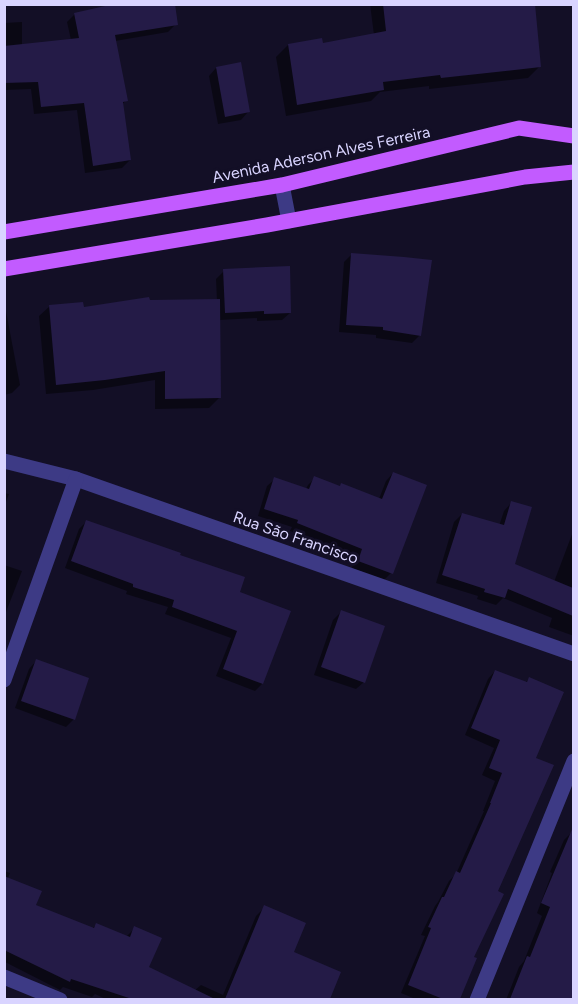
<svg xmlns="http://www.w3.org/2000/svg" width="578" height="1004" viewBox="0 0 578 1004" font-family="Figtree,sans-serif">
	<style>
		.shadow { fill: #0007 }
		.building { fill: #241b47 }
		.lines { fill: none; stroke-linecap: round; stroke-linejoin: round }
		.minor { stroke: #3d3a85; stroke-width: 15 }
		.primary { stroke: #c25bff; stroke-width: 15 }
		.labels { text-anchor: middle; stroke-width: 6; stroke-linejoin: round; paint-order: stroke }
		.street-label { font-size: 16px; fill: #d9d4ff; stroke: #130f26 }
	</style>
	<rect width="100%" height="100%" fill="#130f26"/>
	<!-- shadow -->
	<g class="shadow">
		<path d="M370,4H533L540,66L528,78L429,89V86L380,92L371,101L286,116L276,57L288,45H322L374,35Z"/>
		<path d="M75,14L176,24L168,32L115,41L126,100L122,105L130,160L122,168L85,173L77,110L34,114L31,89L4,90V23L22,22V45L71,40L67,22Z"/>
		<path d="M216,68L248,112L241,120L218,124L209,76Z"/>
		<path d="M352,254L420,335L412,343L376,338V335L339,332L344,262Z"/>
		<path d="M224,271L290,313L282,320L257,321V318L219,320L220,397L209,408L155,409V380L93,390L46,394L39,316L50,306L82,308L148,302L217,301L216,279Z"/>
		<path d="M5,306L20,385L12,393L4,395Z"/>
		<path d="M393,473L391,573L384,580L352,568L356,556L290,531L292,527L258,516L267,486L275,479L306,489L308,485L315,478L379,499L386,481Z"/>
		<path d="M4,493L9,494L4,507Z"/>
		<path d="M511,503L513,565L554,582L574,529V636L549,627L552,618L503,598L496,605L477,599L478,596L436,583L454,522L462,514L499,526L504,511Z"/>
		<path d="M86,522L178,556L238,593L262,684L255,691L216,676L231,638L165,614L168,607L126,594L127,591L65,568L79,529Z"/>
		<path d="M4,565L22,571L4,617Z"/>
		<path d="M341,612L364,682L356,689L314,675L333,620Z"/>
		<path d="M36,661L74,719L66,727L15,708L29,669Z"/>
		<path d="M495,671L525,683L529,679L534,758L496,891L472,958L475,959L458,1000H418L401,993L425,936L421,935L435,906L438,902L449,881L456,874L484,811H483L495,781L482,775L494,748L465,735L488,679Z"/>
		<path d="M573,831L574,1000H506L519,967L524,961L542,916L537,913L552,873L550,872L564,840Z"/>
		<path d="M4,871L10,873L8,878L34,906L92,929L96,925L126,937L135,928L147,968L194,991L201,985L223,995L256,916L265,907L292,953L339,973L328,1000H108L95,994L92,997L63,987L60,990L5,962L4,963Z"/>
	</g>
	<!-- building -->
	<g class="building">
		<path d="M114,4H175L178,25L115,35L128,101L123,102L131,160L93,166L84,103L41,107L38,82L4,83V46L79,38L74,13Z"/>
		<path d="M383,4H535L541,67L441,78L440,75L383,82L384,90L297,105L288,44L322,38L323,43L386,31Z"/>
		<path d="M241,62L250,112L225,117L216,67Z"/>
		<path d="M351,253L404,257L432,260L421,336L383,330V327L346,325Z"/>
		<path d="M290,266L291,313L264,314V311L225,313L223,269Z"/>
		<path d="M149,297L150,300L220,299L221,398L165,399V371L105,380L56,385L49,305L83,302L84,307Z"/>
		<path d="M393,472L427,485L393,574L358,561L362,549L297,523L298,520L264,509L274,477L309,489L314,476L340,486L341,483L382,499Z"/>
		<path d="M511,501L532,507L515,564L573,588V616L508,589L505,598L484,592L485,589L442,575L462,513L504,525Z"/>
		<path d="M86,520L181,553L180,555L245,577L240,592L291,611L263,684L223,669L237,631L172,607L174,600L133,587V584L71,561Z"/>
		<path d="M341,610L385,626L365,683L321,667Z"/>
		<path d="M36,659L89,678L75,720L21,701Z"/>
		<path d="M495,670L527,682L529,677L564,692L536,758L554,765L498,891L504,894L474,957L477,958L460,999H443L408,985L431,928L428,927L442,897H444L456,871L460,873L491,803H490L502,773L489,768L500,740L471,728Z"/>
		<path d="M573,827V999H510L527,956L530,957L550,907L541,903Z"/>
		<path d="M4,876L42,891L36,905L94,928L96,923L130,937L134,926L162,938L149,967L215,999H132L71,979L70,982L4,950Z"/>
		<path d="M264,905L306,923L294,952L341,972L330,999H225Z"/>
	</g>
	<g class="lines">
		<!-- minor -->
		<g class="minor">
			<path d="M282,185L289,221"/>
			<path d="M4,461L76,479L574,654"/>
			<path d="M4,680L76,479"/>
			<path d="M4,977L60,1000"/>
			<path d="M477,1000L574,761"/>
		</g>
		<!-- primary -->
		<g class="primary">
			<path d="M4,232L282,185L519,128L574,136"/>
			<path d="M4,269L267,225L525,177L574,172"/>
		</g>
	</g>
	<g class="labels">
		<!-- street labels -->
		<g class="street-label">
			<text transform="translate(321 154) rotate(-12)" y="6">Avenida Aderson Alves Ferreira</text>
			<text transform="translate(296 537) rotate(19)" y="6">Rua São Francisco</text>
		</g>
	</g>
	<!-- border -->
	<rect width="578" height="1004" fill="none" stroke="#d9d4ff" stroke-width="12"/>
</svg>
